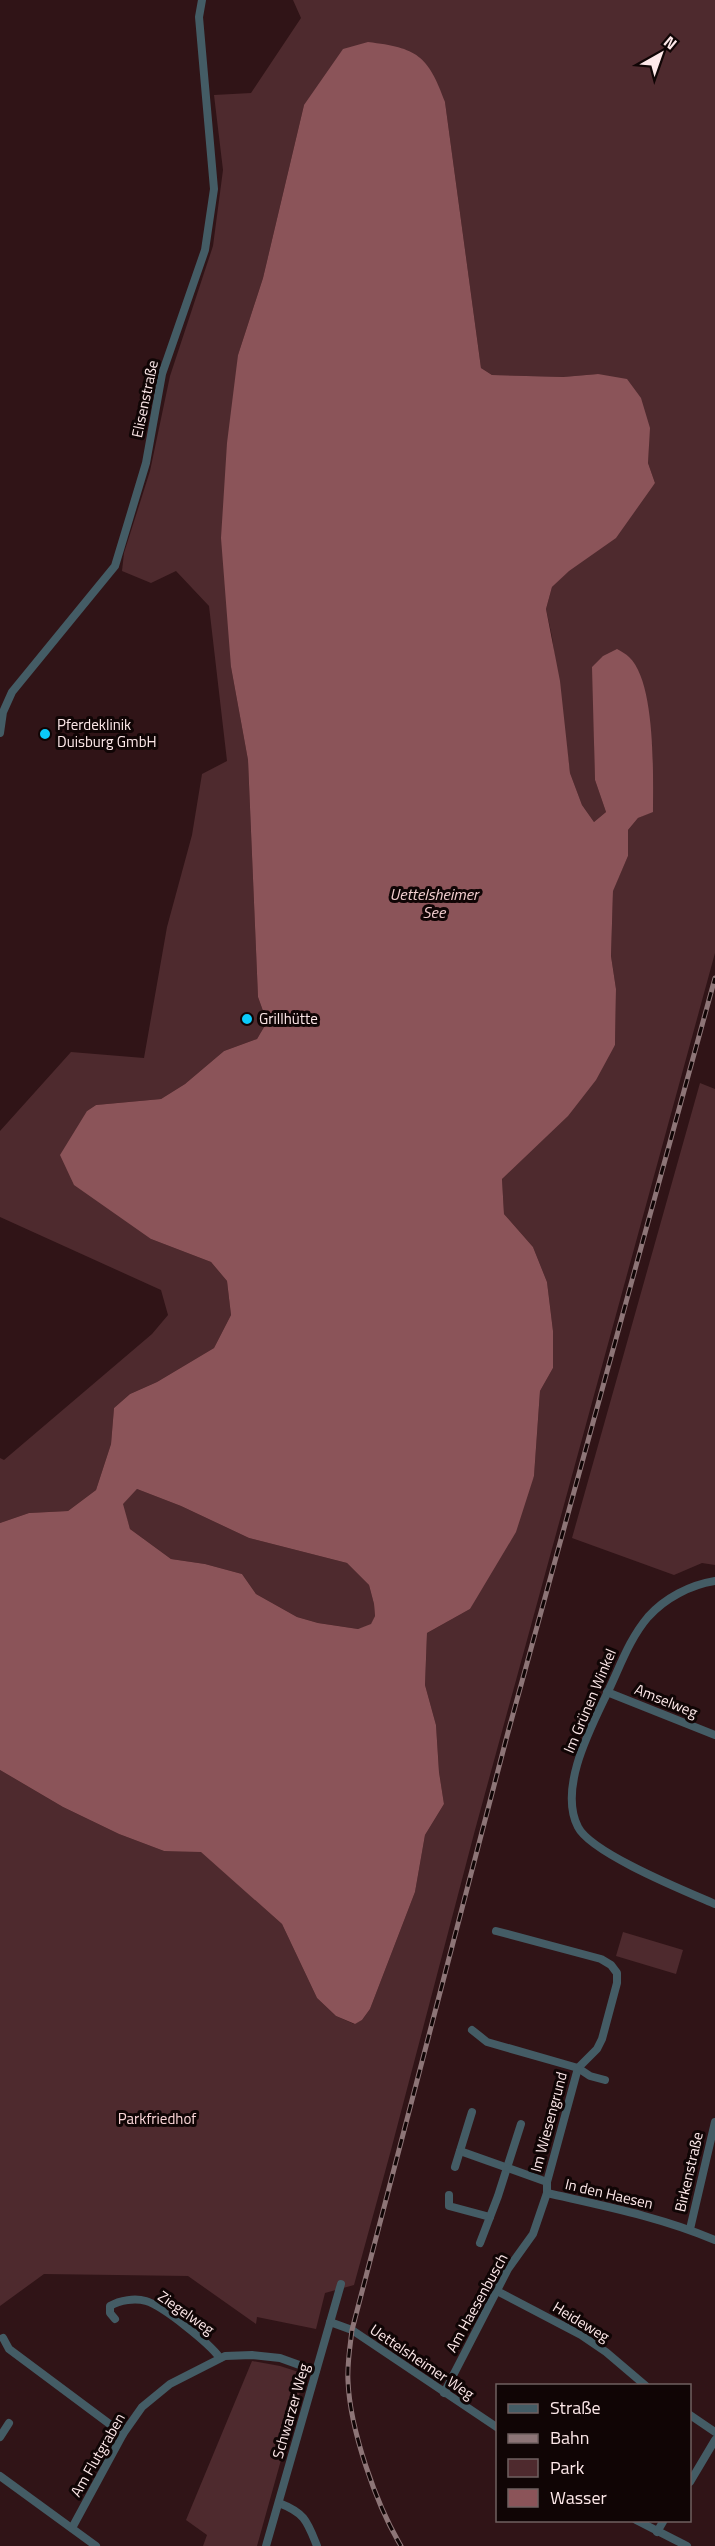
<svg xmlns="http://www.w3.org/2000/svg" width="715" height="2546" viewBox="0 0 715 2546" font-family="'Titillium Web',sans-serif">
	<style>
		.green { fill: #4e2a2e }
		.water { fill: #8b5459; fill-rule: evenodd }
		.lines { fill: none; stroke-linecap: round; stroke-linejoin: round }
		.minor { stroke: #445c65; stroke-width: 8 }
		.rail-casing { stroke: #8d7577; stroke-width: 5 }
		.rail { stroke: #100505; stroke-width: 3; stroke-dasharray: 9; stroke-linecap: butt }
		.poi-dot { fill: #0bcafa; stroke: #100505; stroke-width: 2 }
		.labels { text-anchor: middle; stroke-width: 6; stroke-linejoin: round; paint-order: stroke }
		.street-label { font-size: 15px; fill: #fde8e9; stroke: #100505 }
		.poi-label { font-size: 15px; fill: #fde8e9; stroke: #100505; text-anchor: start }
		.park-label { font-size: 15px; fill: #fbd6d8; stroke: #100505 }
		.water-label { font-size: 16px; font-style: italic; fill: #f4cfd1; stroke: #100505 }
	</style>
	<rect width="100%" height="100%" fill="#301417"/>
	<!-- green -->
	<g class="green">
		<path d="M293,0H715V953L475,1830L391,2150L354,2285L325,2293L316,2329L257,2317L256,2324L188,2276L44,2274L0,2306V1770L63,1807L119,1834L164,1851H201L282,1924L317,1998L336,2016L354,2024L362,2020L370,2009L415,1892L425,1835L444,1804L439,1772L436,1725L425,1685L427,1633L470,1609L534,1476L540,1391L553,1368V1331L547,1282L533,1247L504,1214L502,1179L615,1045L616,989L611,956L613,890L628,856V830L638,818L653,811L652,743L594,726L595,780L606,812L594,822L582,805L570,773L552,637L546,609L552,587L655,483L648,463L649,428L598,374L563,377L492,375L481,368L445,102L304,105L263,278L238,355L231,667L248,760L258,997L267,1022L257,1039L224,1051L185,1084L161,1099L96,1105L87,1111L151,1239L211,1262L227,1281L231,1315L214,1348L157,1382L130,1394L114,1408L111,1444L96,1490L68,1511L29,1513L0,1523V1458L4,1460L152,1334L168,1315L161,1290L0,1217V1131L71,1052L144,1058L167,927L192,835L202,774L227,761L209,606L176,571L151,583L122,571L124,553L150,471L170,376L213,246L223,170L214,95L251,93L301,18Z"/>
		<path d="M700,1083L715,1089V1565L702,1563L674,1575L572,1538Z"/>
		<path d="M137,1489L181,1506L249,1538L347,1563L369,1585L374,1604L375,1616L371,1625L358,1629L318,1623L297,1617L256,1594L242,1574L205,1564L171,1559L130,1529L122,1504Z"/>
		<path d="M623,1932L683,1950L676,1974L616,1956Z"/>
		<path d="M252,2361L280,2366L305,2374L257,2546H203L207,2535L186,2520Z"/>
	</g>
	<!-- water -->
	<path class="water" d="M368,42C417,48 428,55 445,102L481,368L492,375L563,377L598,374L627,379L641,398L650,428L648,463L655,483L616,538L569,571L552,587L546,609L560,681L570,773L582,805L594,822L606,812L595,780L592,667L603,656L617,649C621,651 626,654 629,657C656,682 653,776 653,812L638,818L628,830V856L613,891L611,956L616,989L615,1045L596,1080L568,1116L502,1179L504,1214L533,1247L547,1282L553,1331V1368L540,1391L534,1476L516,1532L470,1609L427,1633L425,1685L436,1725L439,1772L444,1804L425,1835L415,1892L370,2009L362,2020L355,2024L336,2016L317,1998L282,1924L201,1852L164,1851L119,1834L63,1807L0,1770V1523L29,1513L68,1511L96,1490L111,1444L114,1408L130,1394L157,1382L214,1348L231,1315L227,1281L211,1262L151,1239L74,1185L60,1155L87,1111L96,1105L161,1099L185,1084L224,1051L257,1039L267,1022L258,997L248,760L231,667L221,538L227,443L238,355L263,278L304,105L343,49ZM137,1489L181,1506L249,1538L347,1563L369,1585L374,1604L375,1616L371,1624L358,1629L318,1623L297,1617L256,1594L242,1574L205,1564L171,1559L130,1529L123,1504Z"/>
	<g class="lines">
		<!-- minor -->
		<g class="minor">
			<path d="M0,733L3,712L12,692L115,566L146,463L162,374L205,250L214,189L199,17L202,0"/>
			<path d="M715,1581C690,1585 665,1598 648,1617C631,1637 622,1661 611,1685C594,1722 557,1786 578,1827C591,1853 685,1891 715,1904"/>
			<path d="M607,1692L715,1735"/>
			<path d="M496,1931L601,1959L611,1965L617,1973V1983L602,2039L597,2049L578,2068L547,2182"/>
			<path d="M472,2030L487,2042L578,2068L590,2076L605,2080"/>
			<path d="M455,2167L472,2112"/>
			<path d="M547,2193C604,2206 661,2217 715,2240"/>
			<path d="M449,2195V2206L490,2217"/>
			<path d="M690,2229L715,2122"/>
			<path d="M480,2243L498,2196L521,2124"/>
			<path d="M497,2291L581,2335L606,2352L646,2386"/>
			<path d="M115,2319L110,2313V2306C120,2300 135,2298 146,2301C163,2306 209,2343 220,2358"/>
			<path d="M330,2322L352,2330L498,2428"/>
			<path d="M3,2338L9,2349L123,2434"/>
			<path d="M444,2393L508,2269L533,2234L547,2193V2182L460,2151"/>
			<path d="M690,2415L715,2432"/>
			<path d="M0,2437L9,2423"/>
			<path d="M0,2476L96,2546"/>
			<path d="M690,2482L715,2440"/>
			<path d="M279,2503C305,2513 307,2521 317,2546"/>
			<path d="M636,2520L687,2546"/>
			<path d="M72,2528L123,2434L142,2407L170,2384L225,2356L252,2355L280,2358L316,2371"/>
			<path d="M657,2532L664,2520"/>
			<path d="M266,2546L341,2284"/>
		</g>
		<!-- rail casing -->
		<g class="rail-casing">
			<path id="rail" d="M401,2546C376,2504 350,2430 348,2381C347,2364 350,2347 352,2330L507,1736L715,978"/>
		</g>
		<!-- rail -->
		<use href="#rail" class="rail"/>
	</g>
	<!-- markers -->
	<g class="poi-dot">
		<circle cx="45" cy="734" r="6"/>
		<circle cx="247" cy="1019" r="6"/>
	</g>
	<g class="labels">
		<!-- street labels -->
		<g class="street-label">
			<text transform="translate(145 399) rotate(-78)" y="5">Elisenstraße</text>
			<text transform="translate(590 1701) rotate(-67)" y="5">Im Grünen Winkel</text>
			<text transform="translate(666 1701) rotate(22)" y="5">Amselweg</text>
			<text transform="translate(549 2122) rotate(-75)" y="5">Im Wiesengrund</text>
			<text transform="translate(689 2172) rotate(-77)" y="5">Birkenstraße</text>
			<text transform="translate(609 2194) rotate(13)" y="5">In den Haesen</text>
			<text transform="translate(477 2303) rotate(-61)" y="5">Am Haesenbusch</text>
			<text transform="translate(186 2313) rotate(35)" y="5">Ziegelweg</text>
			<text transform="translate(581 2322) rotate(31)" y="5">Heideweg</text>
			<text transform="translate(422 2362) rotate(34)" y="5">Uettelsheimer Weg</text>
			<text transform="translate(291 2411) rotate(-74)" y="5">Schwarzer Weg</text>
			<text transform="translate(98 2455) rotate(-60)" y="5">Am Flutgraben</text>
		</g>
		<!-- poi labels -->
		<g class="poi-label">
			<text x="57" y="730">Pferdeklinik<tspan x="57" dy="17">Duisburg GmbH</tspan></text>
			<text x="259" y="1024">Grillhütte</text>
		</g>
		<!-- park labels -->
		<g class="park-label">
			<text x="157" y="2124">Parkfriedhof</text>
		</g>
		<!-- water labels -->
		<g class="water-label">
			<text x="434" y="900">Uettelsheimer<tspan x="434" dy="18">See</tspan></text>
		</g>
	</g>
	<!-- legend -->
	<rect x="496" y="2384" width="195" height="138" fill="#100505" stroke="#6f6060" stroke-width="1.5"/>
	<rect x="508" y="2404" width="30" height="9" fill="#445c65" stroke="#6f6060" stroke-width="1.5"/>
	<text x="550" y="2414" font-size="18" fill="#fde8e9">Straße</text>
	<rect x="508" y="2434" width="30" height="9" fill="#8d7577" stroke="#6f6060" stroke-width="1.5"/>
	<text x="550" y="2444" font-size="18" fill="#fde8e9">Bahn</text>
	<rect x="508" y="2459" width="30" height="18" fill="#4e2a2e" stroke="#6f6060" stroke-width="1.5"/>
	<text x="550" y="2474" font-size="18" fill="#fde8e9">Park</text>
	<rect x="508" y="2489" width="30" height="18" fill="#8b5459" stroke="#6f6060" stroke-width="1.5"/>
	<text x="550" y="2504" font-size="18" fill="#fde8e9">Wasser</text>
	<!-- north arrow -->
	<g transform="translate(661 54) rotate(40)" stroke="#100505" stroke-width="4.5" paint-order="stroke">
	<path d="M0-4.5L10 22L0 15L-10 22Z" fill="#fde8e9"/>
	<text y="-9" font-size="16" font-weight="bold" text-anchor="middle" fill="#fde8e9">N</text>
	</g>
</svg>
